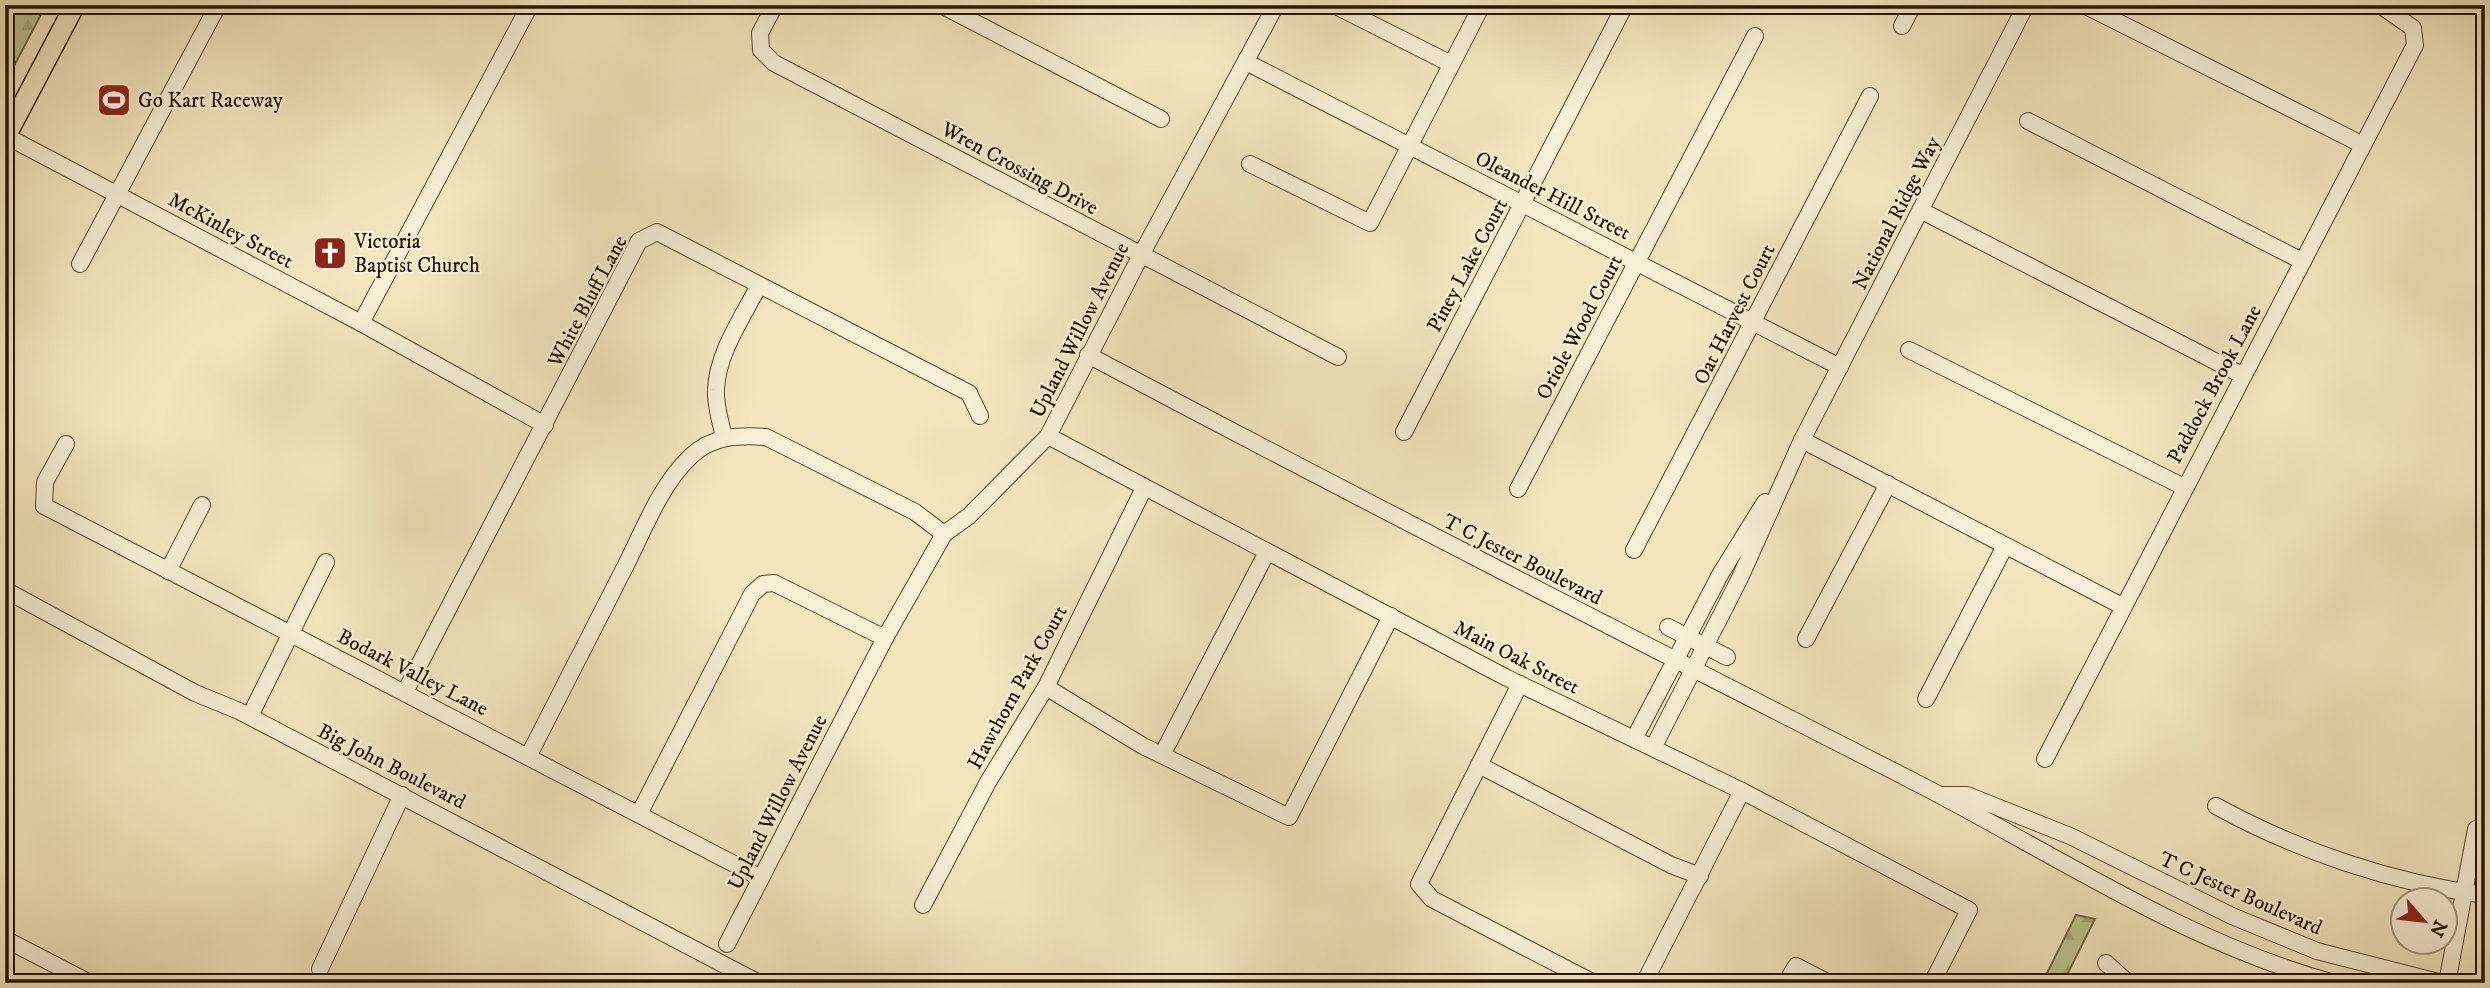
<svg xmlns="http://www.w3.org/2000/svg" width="2490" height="988" viewBox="0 0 2490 988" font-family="'IM FELL DW Pica',serif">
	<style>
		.forest { fill: url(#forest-firs); stroke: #706c48; stroke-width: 2 }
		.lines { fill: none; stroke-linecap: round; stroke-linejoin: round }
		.minor-casing { stroke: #574830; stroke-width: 18 }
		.major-casing { stroke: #231401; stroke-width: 22 }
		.minor { stroke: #f7efd5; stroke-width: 16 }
		.major { stroke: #f3e6bf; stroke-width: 19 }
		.labels { text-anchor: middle; stroke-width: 5; stroke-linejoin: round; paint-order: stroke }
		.poi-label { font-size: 21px; fill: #231401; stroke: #f7efd5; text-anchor: start }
		.street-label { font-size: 21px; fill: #231401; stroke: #f7efd5 }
	</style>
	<defs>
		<pattern id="forest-firs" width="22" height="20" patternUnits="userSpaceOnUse" patternTransform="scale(1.75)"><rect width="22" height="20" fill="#bdc490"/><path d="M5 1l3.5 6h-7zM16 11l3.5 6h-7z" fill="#a2a87a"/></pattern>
	</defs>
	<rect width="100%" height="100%" fill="#f3e6bf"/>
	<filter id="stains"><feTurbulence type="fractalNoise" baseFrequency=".00286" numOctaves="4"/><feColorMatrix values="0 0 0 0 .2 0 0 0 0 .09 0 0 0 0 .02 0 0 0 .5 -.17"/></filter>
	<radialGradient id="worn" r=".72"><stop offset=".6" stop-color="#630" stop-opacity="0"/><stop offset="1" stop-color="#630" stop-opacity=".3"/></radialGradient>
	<!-- forest -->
	<g class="forest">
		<path d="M5,5H46L5,83Z"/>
		<path d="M2076,915L2095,919L2063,983H2042Z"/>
	</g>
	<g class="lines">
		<!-- minor casing -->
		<g class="minor-casing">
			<g id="minor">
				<path d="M775,5L760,33L761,50L774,63L1338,357"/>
				<path d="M941,5L1161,119"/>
				<path d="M1222,5L1224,6"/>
				<path d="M1334,5L1451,64"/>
				<path d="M2086,6L2363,145"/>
				<path d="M1902,26L1913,5"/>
				<path d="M1246,62L1840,367"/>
				<path d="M2028,121L2302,261"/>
				<path d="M6,136L361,323L545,425"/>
				<path d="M1250,164L1370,223L1482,5"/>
				<path d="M1922,211L2242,375"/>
				<path d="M80,264L218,5"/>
				<path d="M361,323L530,5"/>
				<path d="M1909,350L2184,487"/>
				<path d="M1088,355C1361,500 1636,640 1911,780C2050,851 2183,942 2334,983"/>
				<path d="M1404,432L1625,5"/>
				<path d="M1048,436L1507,678L1742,791L1969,910L1932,983"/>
				<path d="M724,438C721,423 715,405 716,390C717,353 743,317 759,285"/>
				<path d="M1802,440L2122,606"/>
				<path d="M66,444L45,482L44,506L761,878"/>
				<path d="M1518,489L1755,36"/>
				<path d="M1634,550L1870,96"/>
				<path d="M168,571L202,505"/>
				<path d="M5,590L195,693L239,711L759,983"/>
				<path d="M1668,627L1727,657"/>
				<path d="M1806,639L1888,484"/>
				<path d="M1520,684L1419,884L1432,899L1594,983"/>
				<path d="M1046,687L1143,746L1289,817L1391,616"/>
				<path d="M405,692L639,241L657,232L969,393L980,416"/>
				<path d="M1926,699L2005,546"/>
				<path d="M250,716L326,562"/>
				<path d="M1634,739L1721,573L1765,502"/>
				<path d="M1653,748L1739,580L1802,440L2026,5"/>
				<path d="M529,755C561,692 594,629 626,565C644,529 661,484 691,456C712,436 738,435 766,437L915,512L944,534"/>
				<path d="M1162,755L1267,552"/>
				<path d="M2045,759L2415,45L2413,28L2380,5"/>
				<path d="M1479,765L1671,865L1700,876"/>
				<path d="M1944,795H1967L2070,836L2232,916L2317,951L2442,983"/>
				<path d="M2216,806C2298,851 2392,883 2485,895"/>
				<path d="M639,814L752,594L763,584L774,583L885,638"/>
				<path d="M923,905L988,782L1046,687L1144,488"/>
				<path d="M5,939L90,983"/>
				<path d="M727,944L885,638L944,534L969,516L1048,436L1141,255L1276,5"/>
				<path d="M2106,963L2128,983"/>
				<path d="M320,969L402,795"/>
				<path d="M1644,983L1742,791"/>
				<path d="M1786,983L1796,966L1829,983"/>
				<path d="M2447,983L2476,829"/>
			</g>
		</g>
		<!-- major casing -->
		<g class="major-casing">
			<path id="major" d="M5,138L75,5"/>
		</g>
		<!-- minor -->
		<use href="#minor" class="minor"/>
		<!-- major -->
		<use href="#major" class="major"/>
	</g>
	<!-- icons -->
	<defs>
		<g id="stadium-square" transform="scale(1.75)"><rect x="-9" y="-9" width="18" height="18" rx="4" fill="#8f2418" stroke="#f7efd5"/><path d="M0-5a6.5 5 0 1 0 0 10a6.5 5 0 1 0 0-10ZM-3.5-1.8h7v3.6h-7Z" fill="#fff"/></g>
		<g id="church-square" transform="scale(1.75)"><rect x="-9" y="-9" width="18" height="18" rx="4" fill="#8f2418" stroke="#f7efd5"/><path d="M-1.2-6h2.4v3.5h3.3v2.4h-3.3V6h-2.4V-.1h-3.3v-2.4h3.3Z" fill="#fff"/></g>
	</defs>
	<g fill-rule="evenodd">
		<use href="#stadium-square" x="114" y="100"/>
		<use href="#church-square" x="330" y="253"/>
	</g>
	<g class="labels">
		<!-- poi labels -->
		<g class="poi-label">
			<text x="138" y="107">Go Kart Raceway</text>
			<text x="354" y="248">Victoria<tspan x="354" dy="24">Baptist Church</tspan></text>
		</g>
		<!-- street labels -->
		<g class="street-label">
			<text transform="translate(1020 168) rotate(28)" y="7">Wren Crossing Drive</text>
			<text transform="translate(1553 195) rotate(27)" y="7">Oleander Hill Street</text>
			<text transform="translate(1896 213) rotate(-63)" y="7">National Ridge Way</text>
			<text transform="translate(231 230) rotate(28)" y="7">McKinley Street</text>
			<text transform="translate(1467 265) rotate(-62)" y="7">Piney Lake Court</text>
			<text transform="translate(587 301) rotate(-62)" y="7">White Bluff Lane</text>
			<text transform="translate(1734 314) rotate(-63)" y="7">Oat Harvest Court</text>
			<text transform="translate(1579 327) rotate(-62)" y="7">Oriole Wood Court</text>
			<text transform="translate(1079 330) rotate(-63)" y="7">Upland Willow Avenue</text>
			<text transform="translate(2214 384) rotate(-62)" y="7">Paddock Brook Lane</text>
			<text transform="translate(1523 559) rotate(27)" y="7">T C Jester Boulevard</text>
			<text transform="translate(1517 657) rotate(27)" y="7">Main Oak Street</text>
			<text transform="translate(413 672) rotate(27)" y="7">Bodark Valley Lane</text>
			<text transform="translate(1017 687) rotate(-61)" y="7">Hawthorn Park Court</text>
			<text transform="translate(392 766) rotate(27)" y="7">Big John Boulevard</text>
			<text transform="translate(777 802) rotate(-63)" y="7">Upland Willow Avenue</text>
			<text transform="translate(2241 893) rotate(24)" y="7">T C Jester Boulevard</text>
		</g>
	</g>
	<!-- margin -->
	<rect width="2490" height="988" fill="none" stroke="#f3e6bf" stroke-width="28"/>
	<rect x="7" y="7" width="2476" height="974" fill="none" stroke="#231401" stroke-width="3.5"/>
	<rect x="14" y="14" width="2462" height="960" fill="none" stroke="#231401" stroke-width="2"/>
	<!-- north arrow -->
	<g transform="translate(2424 921) rotate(118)"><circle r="33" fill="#f7efd5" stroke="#a29780" stroke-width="2"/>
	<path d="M0-5L12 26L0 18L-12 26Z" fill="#8f2418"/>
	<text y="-10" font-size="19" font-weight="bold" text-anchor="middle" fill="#231401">N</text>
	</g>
	<rect width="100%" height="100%" filter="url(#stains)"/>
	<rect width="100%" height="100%" fill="url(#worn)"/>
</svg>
